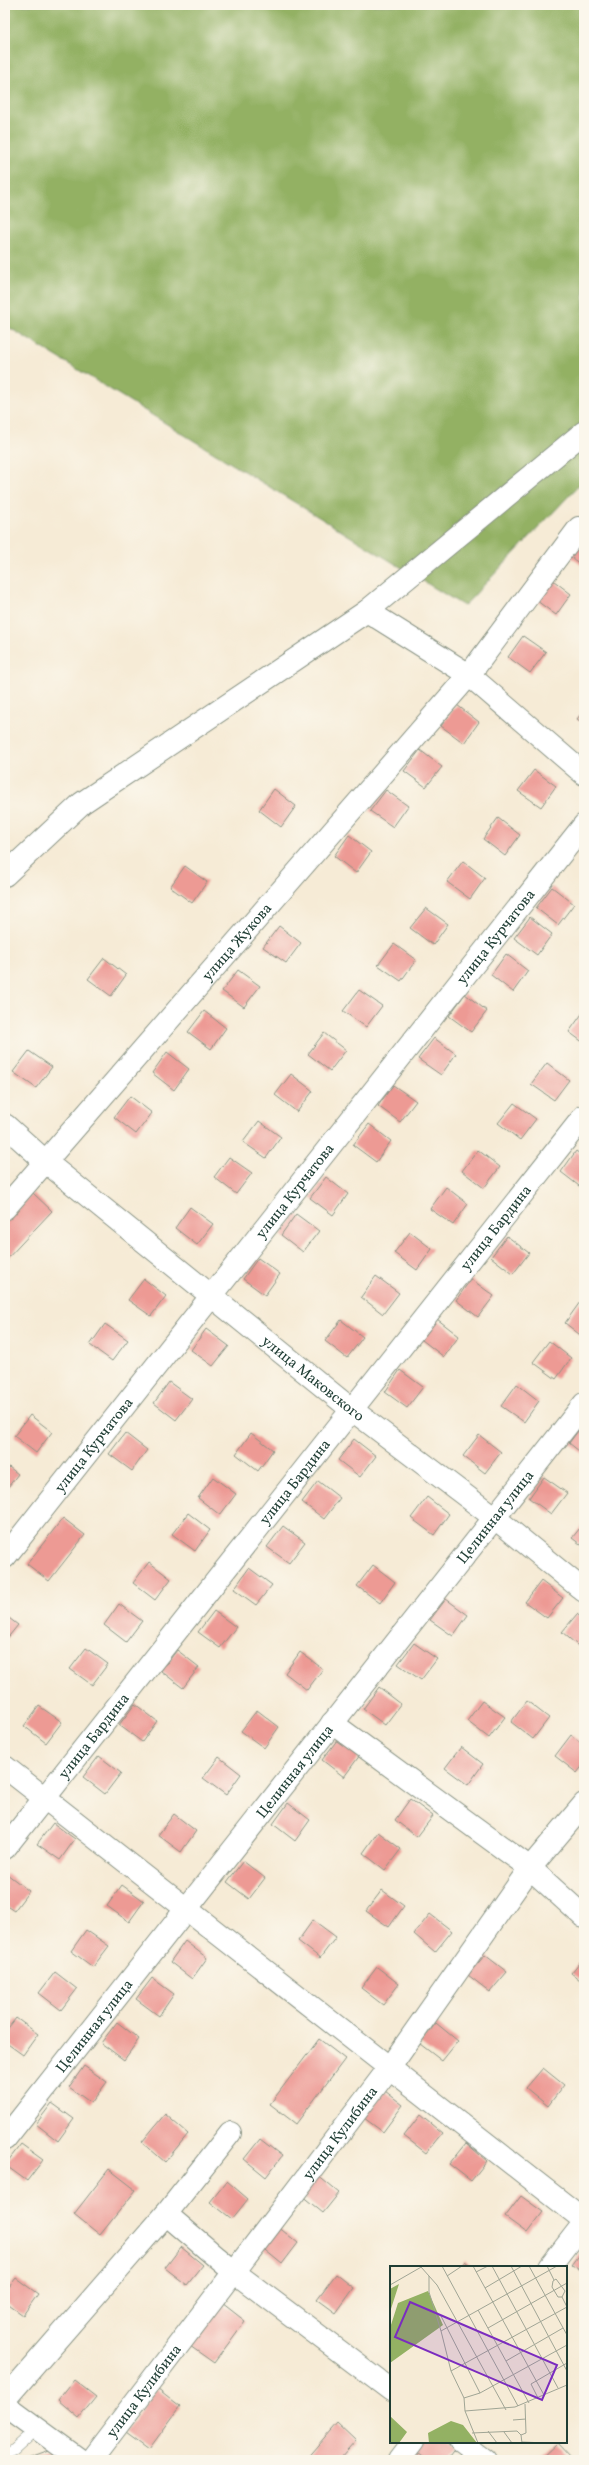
<svg xmlns="http://www.w3.org/2000/svg" width="589" height="2465" viewBox="0 0 589 2465" font-family="Vollkorn,serif">
	<style>
		.forest { fill: #93b163; stroke: #59774c }
		.building { fill: #ed9a94 }
		.lines { fill: none; stroke-linecap: round; stroke-linejoin: round }
		.service-casing { stroke: #8a9485; stroke-width: 12 }
		.minor-casing { stroke: #8a9485; stroke-width: 24 }
		.service { stroke: #fff; stroke-width: 11 }
		.minor { stroke: #fff; stroke-width: 22 }
		.labels { text-anchor: middle; stroke-width: 3; stroke-linejoin: round; paint-order: stroke }
		.street-label { font-size: 15px; fill: #1f3d34; stroke: #fbf7ec }
		.inset-road { fill: none; stroke: #a0a595; stroke-width: 1 }
		.view { fill: #7b2cbf; fill-opacity: 0.15; stroke: #7b2cbf; stroke-width: 2 }
		.inset-edge { fill: none; stroke: #1f3d34; stroke-width: 2 }
	</style>
	<rect width="100%" height="100%" fill="#fbf7ec"/>
	<filter id="ink" filterUnits="userSpaceOnUse"><feTurbulence type="fractalNoise" baseFrequency=".025" numOctaves="2"/><feDisplacementMap in="SourceGraphic" scale="8" xChannelSelector="R" yChannelSelector="G"/><feConvolveMatrix kernelMatrix="1 2 1 2 8 2 1 2 1" color-interpolation-filters="sRGB"/></filter>
	<filter id="wash" filterUnits="userSpaceOnUse"><feTurbulence type="fractalNoise" baseFrequency=".012" numOctaves="4" result="noise"/><feDisplacementMap in="SourceGraphic" scale="16" xChannelSelector="R" yChannelSelector="G"/><feGaussianBlur stdDeviation="0.9" result="paint"/><feColorMatrix in="noise" values="0 0 0 0 0 0 0 0 0 0 0 0 0 0 0 0 0 1.4 0 .05"/><feComposite in="paint" operator="in"/></filter>
	<g filter="url(#wash)">
		<rect width="100%" height="100%" fill="#f6ebd6"/>
		<!-- forest -->
		<path class="forest" d="M5,5H584V480L464,606L5,325Z"/>
		<g id="blocks">
			<!-- building -->
			<g class="building">
				<path d="M584,534V567L568,555Z"/>
				<path d="M549,577L571,594L556,615L533,598Z"/>
				<path d="M523,636L546,652L530,673L508,657Z"/>
				<path d="M457,705L479,722L464,743L441,726Z"/>
				<path d="M584,710V724L577,719Z"/>
				<path d="M420,750L442,767L426,787L404,771Z"/>
				<path d="M534,770L556,786L541,807L518,791Z"/>
				<path d="M274,789L296,806L281,827L259,810Z"/>
				<path d="M386,790L408,806L393,827L370,811Z"/>
				<path d="M498,818L520,835L505,856L483,839Z"/>
				<path d="M349,835L371,852L356,873L334,856Z"/>
				<path d="M463,861L485,878L470,899L447,882Z"/>
				<path d="M185,866L207,882L192,903L170,887Z"/>
				<path d="M552,887L574,904L558,925L536,908Z"/>
				<path d="M426,908L448,924L433,945L410,928Z"/>
				<path d="M530,917L552,934L537,955L514,938Z"/>
				<path d="M279,926L301,943L286,963L263,947Z"/>
				<path d="M394,944L416,960L401,981L378,965Z"/>
				<path d="M506,954L528,971L513,992L491,975Z"/>
				<path d="M104,958L126,975L111,996L88,979Z"/>
				<path d="M238,970L260,986L244,1007L222,991Z"/>
				<path d="M359,990L382,1006L366,1027L343,1011Z"/>
				<path d="M465,994L487,1011L471,1032L449,1016Z"/>
				<path d="M204,1011L226,1028L211,1049L188,1032Z"/>
				<path d="M584,1011V1043L569,1032Z"/>
				<path d="M324,1033L346,1050L330,1071L308,1054Z"/>
				<path d="M434,1038L456,1054L441,1075L418,1059Z"/>
				<path d="M29,1051L52,1067L36,1088L13,1072Z"/>
				<path d="M167,1052L189,1069L174,1090L152,1073Z"/>
				<path d="M547,1063L569,1080L554,1100L531,1084Z"/>
				<path d="M291,1074L313,1091L297,1112L275,1095Z"/>
				<path d="M393,1085L416,1101L400,1122L378,1106Z"/>
				<path d="M130,1096L152,1113L136,1134L114,1117Z"/>
				<path d="M514,1103L536,1119L520,1140L498,1123Z"/>
				<path d="M259,1121L281,1137L266,1158L243,1142Z"/>
				<path d="M369,1124L391,1141L376,1162L353,1145Z"/>
				<path d="M478,1150L500,1167L484,1188L462,1171Z"/>
				<path d="M576,1151L584,1157L583,1189L561,1172Z"/>
				<path d="M229,1157L252,1173L236,1194L214,1177Z"/>
				<path d="M326,1177L348,1194L333,1215L310,1198Z"/>
				<path d="M446,1187L468,1204L453,1225L430,1209Z"/>
				<path d="M33,1193L52,1211L5,1261V1222Z"/>
				<path d="M190,1207L213,1224L197,1245L175,1228Z"/>
				<path d="M296,1214L319,1231L303,1252L281,1235Z"/>
				<path d="M410,1232L432,1249L417,1270L394,1253Z"/>
				<path d="M507,1236L529,1253L513,1274L491,1257Z"/>
				<path d="M258,1258L280,1274L265,1295L243,1279Z"/>
				<path d="M376,1276L399,1293L383,1314L361,1297Z"/>
				<path d="M144,1279L166,1296L151,1316L128,1300Z"/>
				<path d="M471,1279L494,1296L478,1317L456,1300Z"/>
				<path d="M580,1302L584,1305V1338L565,1323Z"/>
				<path d="M437,1319L459,1336L444,1357L422,1340Z"/>
				<path d="M341,1320L363,1337L347,1358L325,1341Z"/>
				<path d="M105,1324L128,1340L112,1361L90,1345Z"/>
				<path d="M206,1329L229,1346L213,1366L191,1350Z"/>
				<path d="M549,1341L571,1358L556,1379L533,1362Z"/>
				<path d="M400,1370L423,1387L407,1408L385,1392Z"/>
				<path d="M169,1382L192,1399L176,1420L154,1403Z"/>
				<path d="M517,1384L539,1401L524,1422L501,1406Z"/>
				<path d="M30,1415L52,1432L36,1453L14,1436Z"/>
				<path d="M584,1423V1455L569,1443Z"/>
				<path d="M125,1433L147,1450L132,1471L109,1454Z"/>
				<path d="M251,1433L273,1450L258,1471L236,1454Z"/>
				<path d="M479,1435L501,1452L485,1473L463,1456Z"/>
				<path d="M354,1439L376,1456L360,1477L338,1460Z"/>
				<path d="M5,1464L18,1474L5,1491Z"/>
				<path d="M213,1477L236,1494L220,1515L198,1498Z"/>
				<path d="M544,1477L567,1493L551,1514L529,1498Z"/>
				<path d="M318,1481L340,1498L324,1519L302,1502Z"/>
				<path d="M427,1497L449,1514L434,1535L411,1518Z"/>
				<path d="M188,1513L210,1530L195,1551L172,1534Z"/>
				<path d="M63,1518L85,1535L49,1581L27,1564Z"/>
				<path d="M584,1523V1547L572,1538Z"/>
				<path d="M283,1526L305,1542L289,1563L267,1547Z"/>
				<path d="M149,1562L171,1579L155,1600L133,1583Z"/>
				<path d="M373,1565L395,1582L380,1603L357,1586Z"/>
				<path d="M249,1568L272,1585L256,1605L234,1589Z"/>
				<path d="M541,1581L563,1598L547,1618L525,1602Z"/>
				<path d="M446,1599L468,1615L453,1636L430,1620Z"/>
				<path d="M119,1604L142,1621L126,1642L104,1625Z"/>
				<path d="M214,1611L236,1627L220,1648L198,1632Z"/>
				<path d="M577,1614L584,1620V1651L562,1632Z"/>
				<path d="M5,1615L18,1625L5,1641Z"/>
				<path d="M414,1643L437,1659L421,1680L398,1664Z"/>
				<path d="M86,1648L108,1664L92,1685L70,1669Z"/>
				<path d="M177,1650L199,1667L183,1688L161,1671Z"/>
				<path d="M300,1652L323,1669L307,1690L285,1673Z"/>
				<path d="M379,1687L401,1704L385,1725L363,1709Z"/>
				<path d="M482,1701L505,1717L489,1738L467,1721Z"/>
				<path d="M527,1701L549,1718L533,1739L511,1722Z"/>
				<path d="M135,1704L157,1721L142,1742L119,1725Z"/>
				<path d="M39,1706L62,1722L46,1743L24,1726Z"/>
				<path d="M257,1710L279,1727L264,1748L241,1731Z"/>
				<path d="M571,1735L584,1745V1764L577,1773L555,1756Z"/>
				<path d="M338,1739L360,1755L344,1777L322,1760Z"/>
				<path d="M461,1747L483,1764L468,1785L445,1768Z"/>
				<path d="M99,1756L121,1773L105,1794L83,1777Z"/>
				<path d="M219,1757L241,1774L226,1795L203,1778Z"/>
				<path d="M410,1799L433,1816L417,1837L395,1820Z"/>
				<path d="M288,1803L310,1820L295,1841L273,1824Z"/>
				<path d="M174,1814L196,1831L181,1852L158,1835Z"/>
				<path d="M53,1823L75,1839L60,1860L37,1844Z"/>
				<path d="M378,1832L401,1849L385,1870L363,1853Z"/>
				<path d="M243,1861L265,1878L249,1899L227,1882Z"/>
				<path d="M7,1874L29,1891L14,1911L5,1905V1876Z"/>
				<path d="M122,1885L144,1901L129,1922L107,1906Z"/>
				<path d="M382,1890L404,1906L389,1927L366,1911Z"/>
				<path d="M430,1914L452,1931L435,1952L414,1934Z"/>
				<path d="M313,1920L336,1937L320,1958L298,1941Z"/>
				<path d="M86,1930L109,1946L93,1967L71,1951Z"/>
				<path d="M185,1941L207,1958L192,1979L170,1962Z"/>
				<path d="M485,1955L507,1972L490,1992L468,1975Z"/>
				<path d="M584,1957V1983L571,1973Z"/>
				<path d="M377,1967L399,1984L383,2005L361,1988Z"/>
				<path d="M55,1972L77,1989L61,2010L39,1993Z"/>
				<path d="M152,1978L174,1994L159,2016L136,1999Z"/>
				<path d="M16,2018L38,2034L23,2055L5,2042V2032Z"/>
				<path d="M117,2022L139,2039L124,2060L101,2043Z"/>
				<path d="M436,2023L458,2041L442,2061L420,2044Z"/>
				<path d="M319,2039L345,2059L296,2124L270,2104Z"/>
				<path d="M84,2066L107,2082L91,2103L69,2087Z"/>
				<path d="M543,2068L564,2085L548,2106L526,2088Z"/>
				<path d="M385,2091L403,2105L383,2132L364,2118Z"/>
				<path d="M52,2103L74,2119L58,2141L36,2124Z"/>
				<path d="M165,2114L188,2134L165,2162L142,2142Z"/>
				<path d="M420,2115L442,2133L426,2153L404,2136Z"/>
				<path d="M260,2139L282,2156L266,2177L244,2159Z"/>
				<path d="M466,2143L487,2161L471,2181L449,2164Z"/>
				<path d="M21,2144L43,2160L27,2181L5,2165Z"/>
				<path d="M109,2169L136,2190L100,2235L74,2214Z"/>
				<path d="M317,2175L339,2193L323,2213L301,2195Z"/>
				<path d="M227,2181L248,2199L232,2219L210,2202Z"/>
				<path d="M521,2196L543,2212L527,2233L505,2217Z"/>
				<path d="M277,2226L298,2243L282,2264L260,2246Z"/>
				<path d="M181,2247L203,2265L187,2285L165,2268Z"/>
				<path d="M584,2249V2273L572,2265Z"/>
				<path d="M465,2261L472,2267H461Z"/>
				<path d="M336,2274L354,2288L336,2313L317,2299Z"/>
				<path d="M16,2278L38,2294L23,2315L5,2302V2292Z"/>
				<path d="M222,2303L245,2321L214,2363L190,2346Z"/>
				<path d="M74,2380L96,2397L79,2418L58,2400Z"/>
				<path d="M157,2389L180,2407L149,2449L126,2432Z"/>
				<path d="M337,2423L356,2441L339,2460H305Z"/>
				<path d="M426,2442H446L455,2449L447,2460H426L417,2453Z"/>
				<path d="M557,2443L572,2459L571,2460H539Z"/>
				<path d="M52,2450L56,2460H25Z"/>
			</g>
		</g>
	</g>
	<g filter="url(#ink)">
		<use href="#blocks" fill-opacity="0" stroke="#8a9485" stroke-width="1"/>
		<g class="lines">
			<!-- service casing -->
			<g class="service-casing">
				<path id="service" d="M5,2454L14,2450L37,2429"/>
			</g>
			<!-- minor casing -->
			<g class="minor-casing">
				<g id="minor">
					<path d="M367,611L584,432"/>
					<path d="M5,875L82,803L367,611L469,675L584,774"/>
					<path id="s1" d="M5,1125L46,1162L351,1409L495,1518L584,1591"/>
					<path id="s2" d="M5,1208L469,675L579,528"/>
					<path id="s3" d="M5,1557L584,825"/>
					<path d="M332,1723L530,1868L584,1917"/>
					<path d="M5,1767L584,2220"/>
					<path id="s4" d="M5,1848L584,1116"/>
					<path id="s5" d="M5,2139L584,1404"/>
					<path d="M166,2214L230,2133"/>
					<path d="M550,2267L584,2223"/>
					<path d="M5,2399L166,2214L234,2272L391,2390"/>
					<path d="M5,2405L80,2460"/>
					<path d="M461,2442L485,2460"/>
					<path id="s6" d="M91,2460L390,2067L530,1868L584,1804"/>
					<path d="M399,2460L413,2442"/>
				</g>
			</g>
			<!-- service -->
			<use href="#service" class="service"/>
			<!-- minor -->
			<use href="#minor" class="minor"/>
		</g>
	</g>
	<g class="labels">
		<!-- street labels -->
		<g class="street-label">
			<text dy="5" stroke="none"><textPath href="#s3" startOffset="791">улица Курчатова</textPath></text>
			<text dy="5" stroke="none"><textPath href="#s2" startOffset="353">улица Жукова</textPath></text>
			<text dy="5" stroke="none"><textPath href="#s3" startOffset="467">улица Курчатова</textPath></text>
			<text dy="5" stroke="none"><textPath href="#s4" startOffset="791">улица Бардина</textPath></text>
			<text dy="5" stroke="none"><textPath href="#s1" startOffset="399">улица Маковского</textPath></text>
			<text dy="5" stroke="none"><textPath href="#s3" startOffset="143">улица Курчатова</textPath></text>
			<text dy="5" stroke="none"><textPath href="#s4" startOffset="467">улица Бардина</textPath></text>
			<text dy="5" stroke="none"><textPath href="#s5" startOffset="792">Целинная улица</textPath></text>
			<text dy="5" stroke="none"><textPath href="#s4" startOffset="143">улица Бардина</textPath></text>
			<text dy="5" stroke="none"><textPath href="#s5" startOffset="468">Целинная улица</textPath></text>
			<text dy="5" stroke="none"><textPath href="#s5" startOffset="144">Целинная улица</textPath></text>
			<text dy="5" stroke="none"><textPath href="#s6" startOffset="411">улица Кулибина</textPath></text>
			<text dy="5" stroke="none"><textPath href="#s6" startOffset="87">улица Кулибина</textPath></text>
		</g>
	</g>
	<!-- overview -->
	<g transform="translate(390 2266)">
		<rect width="177" height="177" fill="#f6ebd6"/>
		<path d="M9,18L0,46V23ZM38,25L53,59L0,97V62L8,37ZM0,150L17,166L9,177H0ZM61,155L73,159L87,177H39L38,167Z" fill="#93b163"/>
		<path class="inset-road" d="M52,0L128,140M83,0L154,129M102,0L168,122M121,0L177,105M139,0L177,69M157,0L164,14M31,1L47,19L116,144M86,6L98,0M39,10V26L51,65M57,10L72,0M0,19L33,0M95,22L132,0M172,31H168L162,21L163,15L166,13L175,25L172,31L177,41M88,44L139,137M51,50L90,127M98,62L177,17M116,95L173,62M61,105L51,65L167,0M74,132L61,105L177,41M148,132L141,118L177,97M75,145L74,132L90,127L177,79M123,154L136,153M98,165L107,177M114,166L122,177M82,167L127,165L131,169L132,177M131,169L136,167L135,138M132,176L156,177M88,177L75,145L125,141L177,119"/>
		<path class="view" d="M20,36L167,99L152,134L5,71Z"/>
		<rect width="177" height="177" class="inset-edge"/>
	</g>
	<!-- margin -->
	<rect width="589" height="2465" fill="none" stroke="#fbf7ec" stroke-width="20"/>
</svg>
